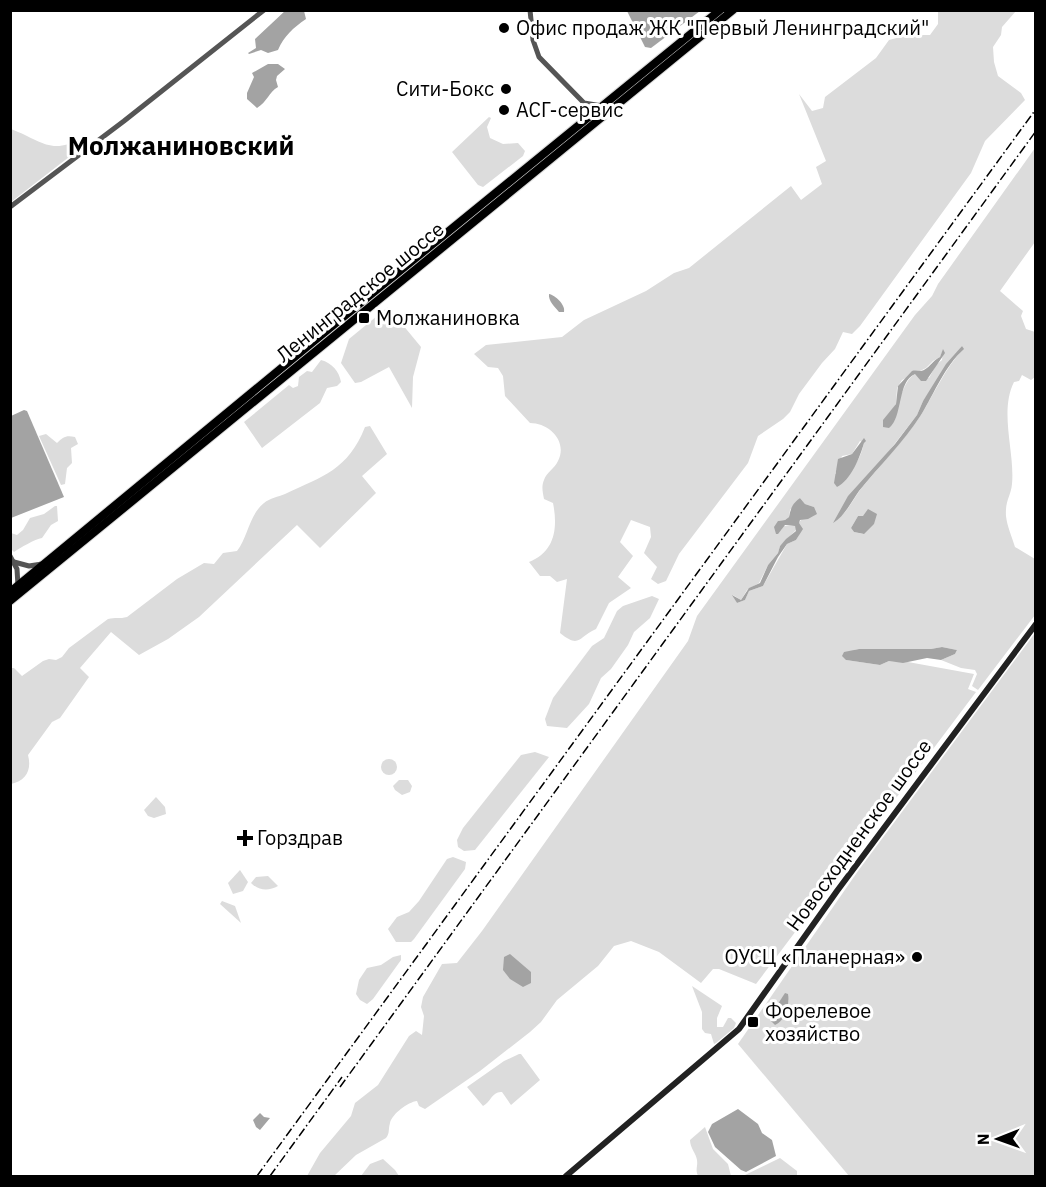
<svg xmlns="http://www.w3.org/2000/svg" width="1046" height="1187" viewBox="0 0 1046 1187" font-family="'IBM Plex Sans',sans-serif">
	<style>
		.green { fill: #dcdcdc; fill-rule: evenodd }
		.water { fill: #a3a3a3 }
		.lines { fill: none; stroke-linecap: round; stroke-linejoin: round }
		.trunk-casing { stroke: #dbdbdb; stroke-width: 10 }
		.tertiary { stroke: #555; stroke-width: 5 }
		.secondary { stroke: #222; stroke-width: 6 }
		.trunk { stroke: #000; stroke-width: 8 }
		.rail { stroke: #000; stroke-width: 1.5; stroke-dasharray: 9 3 1.5 3; stroke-linecap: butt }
		.poi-dot { fill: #000; stroke: #fff; stroke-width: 2 }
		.labels { text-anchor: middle; stroke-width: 6; stroke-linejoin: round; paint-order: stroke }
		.poi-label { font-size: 20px; fill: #000; stroke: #fff; text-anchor: start }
		.street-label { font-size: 20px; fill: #000; stroke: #fff }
		.district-label { font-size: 26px; font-weight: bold; fill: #000; stroke: #fff }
	</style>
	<rect width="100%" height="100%" fill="#fff"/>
	<!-- green -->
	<g class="green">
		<path d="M938,11H1016L1002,27L1001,35L993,47L994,62L998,76L1021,93L1025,100L985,141L971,173L860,326L852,334L843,332L835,349L822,363L799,394L790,412L783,419L758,436L748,463L679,554L666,581L658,584L651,579L657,567L644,553L651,537L650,527L631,520L620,542L633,556L618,577L631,588L609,603L596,629C578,637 580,649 560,633L567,579L557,582L550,576H540L529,562C555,552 558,528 553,503L544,499C543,493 541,487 544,480C546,473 555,468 558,461C568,441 549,423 530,423L505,396L503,376L498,368L488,367L474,354L486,345L562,337L584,320L646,291L674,273L689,268L791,186L801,200L822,184L816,167L826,161L799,94L812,111L823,108L825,97L876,58L889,40L908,35H930L938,24Z"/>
		<path d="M489,117L491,118L487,127L490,138L503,144L518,143L525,151L523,156L483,187L478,185L452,152Z"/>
		<path d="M11,129C40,140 50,155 81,139L87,143L11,202Z"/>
		<path d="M1035,148V242L1000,291L1023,311L1021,316L1026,329L1035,332V377L1031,380L1022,375L1019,381L1014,382C999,412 1015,452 1012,484C1011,496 1005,500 1006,516C1007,526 1012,537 1015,547L1035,559V615L978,690L972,686L977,674L975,670L961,668L941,660L955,654L957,650L942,647L931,649H859L854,650L846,660L880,665L889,661L908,662L974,674L968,689L976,692L756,984L719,969H713L701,983L659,952L631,941L614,946L598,966L557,1000L541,1022L530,1032L480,1071L425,1109L419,1106L417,1101C408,1102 392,1114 390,1123C388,1130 390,1133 386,1138L356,1155L334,1176H307L320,1153L351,1116L355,1103L378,1085L409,1036L416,1031L422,1035L424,1016L421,1007L423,997L442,964L457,963L482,931L688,641L697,616L915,315L932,296L938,284ZM962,346L963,349C945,369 935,392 921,415C903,442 880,465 860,490C852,501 846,515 834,522L917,415L923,401ZM943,350L942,360L936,365L929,378L915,374C904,379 896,408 895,421L889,415L896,404L897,388L902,380L926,368L933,361L940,357ZM860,441L864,443C859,464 854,468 835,474L842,456L852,454ZM800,498L805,504L814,507L799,522V535L796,540L787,544L763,586L749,591L745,600L737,603L733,595L741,600L747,590L759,583L768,565L778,553L780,546L797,529L795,526H783L781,530L778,521L785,520L789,517L790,510ZM858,516H863V534L854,532L851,528Z"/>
		<path d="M388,307L421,347L413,377L412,408L389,367L361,382L355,383L341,363L349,339Z"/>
		<path d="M321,360C332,363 339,371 341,382L337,386L327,388L320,403L262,448L244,422L289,385L293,388L298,386L299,377L307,371L312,372Z"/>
		<path d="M370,426L387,454L362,476L376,493L320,548L297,525L199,617L168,639L139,655L111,632L80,668L89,677L60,718L52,722L28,755C32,770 26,781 11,784V668H14L22,676L43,661L49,659L56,660L62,657L69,648L108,619C115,617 120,619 127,617L177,579L204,563L214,564L223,553L237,551C248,537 249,515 264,503C270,498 278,497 285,494C323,476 348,470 365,427Z"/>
		<path d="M46,434L57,443C63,437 66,435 75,437L78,444L71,448L72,463L67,468L65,484L61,485L39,436Z"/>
		<path d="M55,506H57L58,521L51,525L42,538C35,539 20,548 14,552L11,549V533L17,535L23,530L30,518L44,514Z"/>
		<path d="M652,596L659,599L650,618L634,632L628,645L611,669L601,678L589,704L567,728L547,726L545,719L553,698L592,646L604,638L617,611L623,606Z"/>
		<path d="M1035,633V1176H849L738,1044L858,871Z"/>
		<path d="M535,752L549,757L475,850L464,851L458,847L457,840L463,828L521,755Z"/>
		<circle cx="389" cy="767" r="8"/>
		<path d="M399,780H408L412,786L410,792L402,795L395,790L393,786Z"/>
		<path d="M156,797L165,807L166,814L154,818L148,816L144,810Z"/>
		<path d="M453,857L466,862L465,869L414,939L411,942H396L388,929L397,917L409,912L419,901L447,859Z"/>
		<path d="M240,870L248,882L243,891L233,894L228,883Z"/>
		<path d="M268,876L278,886C269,891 259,891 251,883L256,877Z"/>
		<path d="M222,901L235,906L241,923L220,904Z"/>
		<path d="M401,955V960L373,999L367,1004L360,1000L356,994L359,980L367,968L381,965L393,957Z"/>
		<path d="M692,986L722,1006L717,1018V1027H723L728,1018H731L736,1023L734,1028L716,1043L714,1044L711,1034L705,1033L702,1029V1012Z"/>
		<path d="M519,1054H521L540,1080L511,1105L502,1092C492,1091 491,1102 483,1106L467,1087L504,1061Z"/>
		<path d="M705,1127L713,1149L728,1164L731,1176H698C695,1169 698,1167 697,1160C696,1153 690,1148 690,1140Z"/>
		<path d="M780,1158L797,1171V1176H743Z"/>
		<path d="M383,1159L395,1170L399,1176H361L370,1164Z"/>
	</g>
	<!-- water -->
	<g class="water">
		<path d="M286,10L304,11L306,19C293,28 284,36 278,50L268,53L261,50L249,54L248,53L256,48L255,39Z"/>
		<path d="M627,11H700L651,48L645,47Z"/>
		<path d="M268,64H278L285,69L277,76L276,80L278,87C269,92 267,102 257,108L247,99V93L254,77L252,73Z"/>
		<path d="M549,294C555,295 566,305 564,312H559C555,307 548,301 549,294Z"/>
		<path d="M962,346L964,349C944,367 935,392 921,415C903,443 880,465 859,491C851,502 845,516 833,523L848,496L895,444L917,415L923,401L946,364Z"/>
		<path d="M943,349L945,353L926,381H921L915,374C897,381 903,418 889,428L883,427V420L896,404L898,386L912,371C915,370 918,371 921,371C928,370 933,360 940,357Z"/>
		<path d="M24,410L27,411L64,497L11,518V416Z"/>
		<path d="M864,438L866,441L864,443C860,457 851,480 837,487L834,483L838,459L852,454Z"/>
		<path d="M800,498L805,504L814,507L817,514L808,519L800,520L799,523L803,529L796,540L787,544L778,557L763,586L749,591L745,600L737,603L732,595L741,600L749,588L760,583L768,565L778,553L780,546L786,539L796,531L795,526L785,525L778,534H776L774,527L778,521L785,520L789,517C791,508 792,504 800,498Z"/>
		<path d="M868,509L877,514L874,524L864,534L854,532L851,528L858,516H863Z"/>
		<path d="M942,647L957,650L955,654L941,660L927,658L903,663L889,661L880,665L846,660L842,656L844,652L859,649H931Z"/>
		<path d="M510,954L531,972V983L523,987L510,979L503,970L504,957Z"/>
		<path d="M785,993L788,994C790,1004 785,1021 775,1025L771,1021L772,1013Z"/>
		<path d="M738,1109L758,1124L762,1133L772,1140L776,1156L746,1172L741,1170L715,1147L708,1132L712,1124Z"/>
		<path d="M260,1113L264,1117L270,1118L260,1130L256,1127L253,1120Z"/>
	</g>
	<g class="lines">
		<!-- trunk casing -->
		<g class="trunk-casing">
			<g id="trunk">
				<path d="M10,592L336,323L720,10"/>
				<path d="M10,601L733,10"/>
			</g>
		</g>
		<!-- tertiary -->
		<g class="tertiary">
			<path d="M530,10L533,40L539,57L584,103L602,106"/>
			<path d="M10,207L124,121L264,10"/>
			<path d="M10,556L17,569L18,586"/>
			<path d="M14,562L29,566L42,564"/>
		</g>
		<!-- secondary -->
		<path class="secondary" d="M566,1176L739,1029L837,891L1036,624"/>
		<!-- trunk -->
		<use href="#trunk" class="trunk"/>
		<!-- rail -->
		<g class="rail">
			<path d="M340,1087L1036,131"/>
			<path d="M257,1176L1036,109"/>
			<path d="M270,1176L342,1077"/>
		</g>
	</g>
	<!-- markers -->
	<g class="poi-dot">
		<circle cx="504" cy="28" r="6"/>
		<circle cx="506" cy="89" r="6"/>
		<circle cx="504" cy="110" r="6"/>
		<rect x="358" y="312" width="12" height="12" rx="3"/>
		<path d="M242 829h6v6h6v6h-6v6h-6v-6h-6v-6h6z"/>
		<circle cx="917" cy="957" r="6"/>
		<rect x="747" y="1016" width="12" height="12" rx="3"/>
	</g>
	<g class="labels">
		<!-- poi labels -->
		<g class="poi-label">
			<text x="516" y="35">Офис продаж ЖК "Первый Ленинградский"</text>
			<text x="494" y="96" text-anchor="end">Сити-Бокс</text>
			<text x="516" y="117">АСГ-сервис</text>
			<text x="376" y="325">Молжаниновка</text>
			<text x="257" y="845">Горздрав</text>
			<text x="905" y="964" text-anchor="end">ОУСЦ «Планерная»</text>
			<text x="765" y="1018">Форелевое<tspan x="765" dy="23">хозяйство</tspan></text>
		</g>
		<!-- street labels -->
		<g class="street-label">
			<text transform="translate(360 292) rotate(-39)" y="7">Ленинградское шоссе</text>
			<text transform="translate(859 835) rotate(-54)" y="7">Новосходненское шоссе</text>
		</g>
		<!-- district labels -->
		<g class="district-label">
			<text x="181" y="155">Молжаниновский</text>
		</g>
	</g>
	<!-- border -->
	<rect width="1046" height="1187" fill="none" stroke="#000000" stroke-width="24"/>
	<!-- north arrow -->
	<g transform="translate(998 1139) rotate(269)" stroke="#ffffff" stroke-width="4.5" paint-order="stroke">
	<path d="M0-4.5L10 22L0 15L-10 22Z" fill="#000000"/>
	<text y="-9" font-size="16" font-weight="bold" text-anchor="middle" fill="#000000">N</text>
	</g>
</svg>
